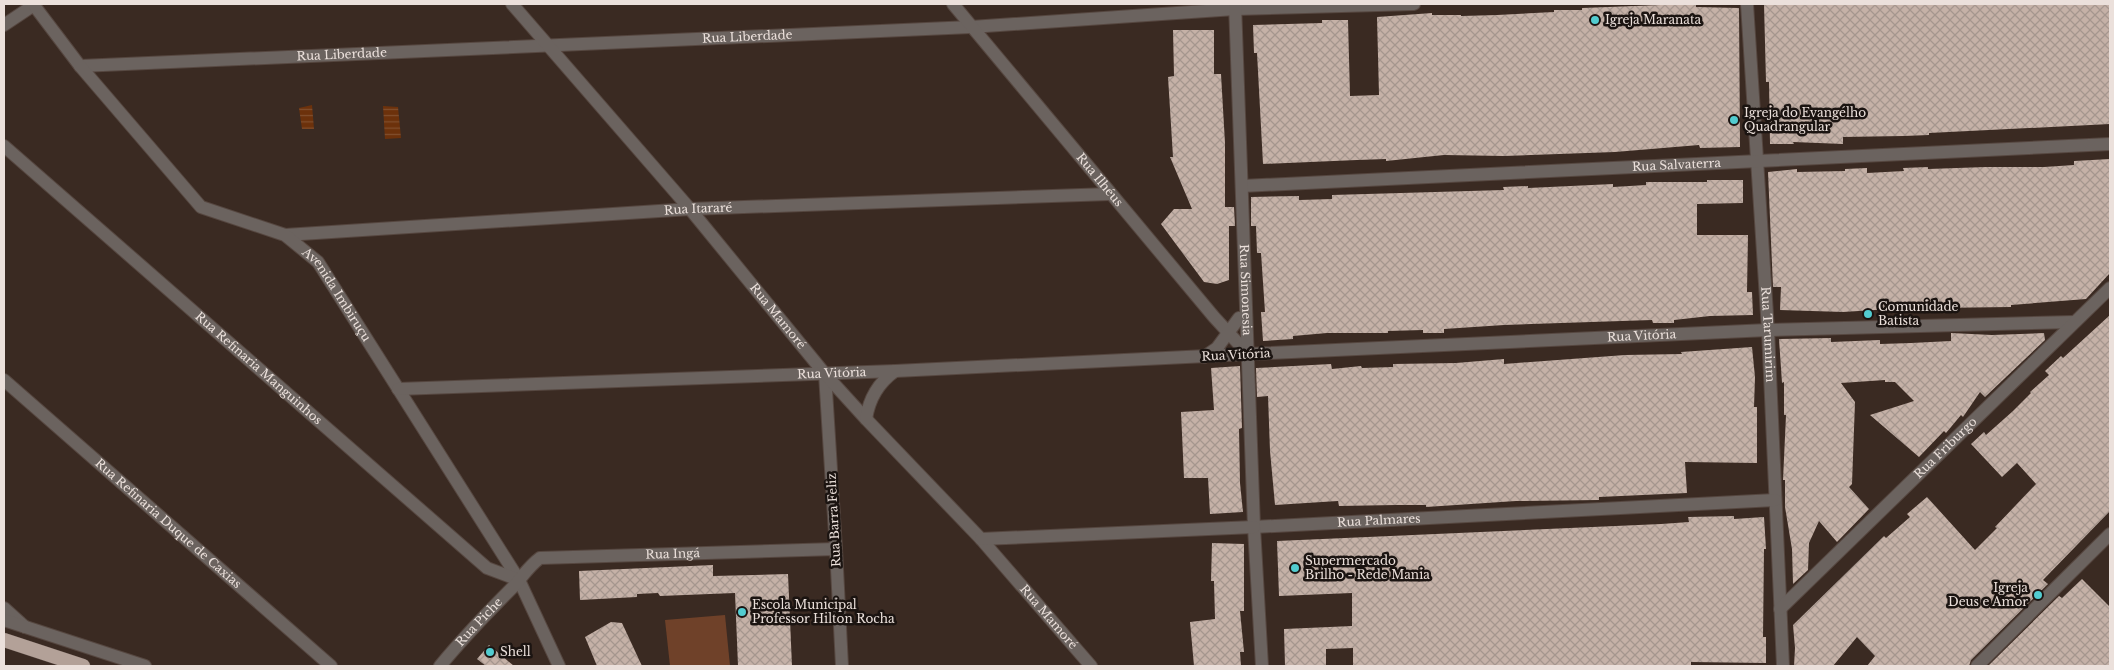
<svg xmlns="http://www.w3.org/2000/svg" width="2114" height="670" viewBox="0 0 2114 670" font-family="'Libre Baskerville',serif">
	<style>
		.pitch { fill: #6f4129 }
		.water { fill: url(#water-rules) }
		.building { fill: url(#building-cross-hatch) }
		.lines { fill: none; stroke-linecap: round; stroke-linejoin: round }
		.minor-casing { stroke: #564740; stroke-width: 14 }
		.tertiary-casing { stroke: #564740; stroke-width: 14 }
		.trunk-casing { stroke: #564740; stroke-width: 15 }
		.minor { stroke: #6b635f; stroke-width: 12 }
		.tertiary { stroke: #6b635f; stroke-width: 12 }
		.trunk { stroke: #b3a198; stroke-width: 14 }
		.poi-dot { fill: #52ccd0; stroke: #1b1411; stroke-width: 2 }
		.labels { text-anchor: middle; stroke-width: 5; stroke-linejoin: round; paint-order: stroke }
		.poi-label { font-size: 12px; fill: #ebe0db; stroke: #1b1411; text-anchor: start }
		.street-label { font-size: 12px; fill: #ebe0db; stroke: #1b1411 }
	</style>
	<defs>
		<pattern id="water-rules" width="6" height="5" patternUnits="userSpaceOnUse" patternTransform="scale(1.25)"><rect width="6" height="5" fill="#6c310b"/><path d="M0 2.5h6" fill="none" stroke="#814f2e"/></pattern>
		<pattern id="building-cross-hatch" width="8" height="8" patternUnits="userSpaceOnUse" patternTransform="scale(1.25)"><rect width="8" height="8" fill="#c5b1a7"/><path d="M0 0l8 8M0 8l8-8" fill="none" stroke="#a5968e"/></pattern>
	</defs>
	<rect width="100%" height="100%" fill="#3a2a22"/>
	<!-- pitch -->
	<path class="pitch" d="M725,615L730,666H670L665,620Z"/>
	<!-- water -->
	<g class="water">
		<path d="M312,105L314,129H302L299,108Z"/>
		<path d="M383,106L398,107L401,138L385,139Z"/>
	</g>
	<!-- building -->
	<g class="building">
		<path d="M1687,4H1696V7L1739,8L1740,147L1700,148L1699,145L1615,152L1504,156L1444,155L1386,161V159L1357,160L1263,164L1257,53H1254L1253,25L1322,23V20H1348L1350,96L1379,95L1377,17L1432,13V15H1461V16L1497,15L1554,12V10H1582V8Z"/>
		<path d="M1764,4H2110V124L1929,133V135L1904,136L1843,137V144L1793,142L1794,144H1770L1769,82H1766Z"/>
		<path d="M1173,30H1214V74H1221L1225,143V207H1234L1235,226H1229V280L1217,284L1204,282L1161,224L1174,209H1192L1170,157H1173L1168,77L1174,76Z"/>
		<path d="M2110,159V273L2086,299L2011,305V307L1935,308V311L1906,312V308L1843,312L1780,310L1781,287H1773L1768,172L1797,169V172L1845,171V169L1867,168V173L1904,171L1903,168L1928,167V169L1986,167H2044L2074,165V161Z"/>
		<path d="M1707,180H1743V203L1697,204V235H1748L1747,292H1752L1753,315L1710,316L1674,320V323H1653L1652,320L1504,325L1444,329V333H1423V330L1388,331V333H1327L1293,336V339L1263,341L1261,312H1265L1261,253H1257L1256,226H1251V197L1299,196V200L1332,199V195L1504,190L1503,187L1528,186V188L1613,184V187L1646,185V182H1707Z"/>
		<path d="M2110,315V511L2043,580L2048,584L1971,660L1969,666H1867L1875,656L1857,637L1833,666H1794L1795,648L1793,625L1884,536L1886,538L1910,517L1907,514L1927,497L1975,550L1997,528L1995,527L2036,484L2017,463L2002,477L1971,444L1984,432L1986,435L2013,411L2031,393L2030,392L2049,375L2045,371L2061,356L2063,358Z"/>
		<path d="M1951,333L1992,335L2044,333L2045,340L1985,397L1980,392L1963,417L1961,415L1946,433L1944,431L1919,457L1870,415L1914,401L1895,382H1885V380L1841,383L1855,402L1852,484L1849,487L1869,509L1837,542L1819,521L1809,543L1808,570L1793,584L1792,549L1785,507V480H1783L1786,415H1784V382L1782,383L1779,339L1831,338V342L1880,340V344L1911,343L1951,341Z"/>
		<path d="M1752,347L1755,377L1754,407H1757V463L1685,462L1687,493L1599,497V500L1516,501L1426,507V505H1396L1339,506L1338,501L1275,505L1270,451L1268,396L1257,397L1256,368L1331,364L1332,369L1361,366L1362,368L1393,367V364L1456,363L1504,359V364L1625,355L1682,354L1681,352Z"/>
		<path d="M1240,366L1242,428L1239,429L1240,483L1243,512L1210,514L1208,478H1184L1181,412L1214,410L1211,368Z"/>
		<path d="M1734,516V519L1764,517L1766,549H1764L1763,637H1766V663L1691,662V666H1353V648L1326,649V666H1285L1284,629L1352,626V593L1279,596L1277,541L1661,524L1689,522L1688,517Z"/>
		<path d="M1212,543L1244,544V611H1240L1244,652H1240L1241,666H1194L1190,622L1215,619L1214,581H1211Z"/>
		<path d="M713,565V576L788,574L792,666H738L735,593L660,596L658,593L637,594V597L580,600L579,571Z"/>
		<path d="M2082,579L2110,607V666H1988L2059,596L2062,598Z"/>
		<path d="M611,622L622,623L642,666H597L585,637Z"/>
		<path d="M489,645L514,666H486L477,659Z"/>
	</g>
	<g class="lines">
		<!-- minor casing -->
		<g class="minor-casing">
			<g id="minor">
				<path id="s1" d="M1747,4L1768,330L1783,666"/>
				<path d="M4,25L34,5"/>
				<path id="s2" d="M80,66L971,27L1235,9L1414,4"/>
				<path id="s3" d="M1242,186L2110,144"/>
				<path id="s4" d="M285,235L690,209L1110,194"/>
				<path id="s5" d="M1248,354L1768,330L2074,322"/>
				<path d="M825,374L836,549"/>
				<path id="s6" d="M1254,527L1775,500"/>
				<path d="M4,608L25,627"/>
				<path id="s7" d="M1780,609L2110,288"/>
				<path d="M1977,666L2110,534"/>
			</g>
		</g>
		<!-- tertiary casing -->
		<g class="tertiary-casing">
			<g id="tertiary">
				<path id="s8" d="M33,4L80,66L201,207L285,235L318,262L519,580L559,666"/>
				<path id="s9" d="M512,4L690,209L825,374L866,419L981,539L1091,666"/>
				<path id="s10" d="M953,4L1214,317L1248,354"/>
				<path id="s11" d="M1235,4L1254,527L1262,666"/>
				<path id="s12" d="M4,146L487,568L519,580"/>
				<path d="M1204,357L1217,348L1239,318"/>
				<path id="s13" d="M4,380L331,666"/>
				<path id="s14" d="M398,389L895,371L1248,354"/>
				<path d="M866,419C869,399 878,383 895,371"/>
				<path d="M981,539L1254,527"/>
				<path d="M4,620L145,666"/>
				<path id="s15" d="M440,666C463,638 488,612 514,586C523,576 529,566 540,558L836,549L842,666"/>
			</g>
		</g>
		<!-- trunk casing -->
		<g class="trunk-casing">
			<path id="trunk" d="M4,640L83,666"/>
		</g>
		<!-- minor -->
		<use href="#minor" class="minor"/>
		<!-- tertiary -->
		<use href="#tertiary" class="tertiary"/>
		<!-- trunk -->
		<use href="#trunk" class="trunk"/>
	</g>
	<!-- markers -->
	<g class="poi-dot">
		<circle cx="1595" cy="20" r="5"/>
		<circle cx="1734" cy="120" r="5"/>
		<circle cx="1868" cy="314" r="5"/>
		<circle cx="1295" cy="568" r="5"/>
		<circle cx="2038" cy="595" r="5"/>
		<circle cx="742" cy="612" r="5"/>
		<circle cx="490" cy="652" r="5"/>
	</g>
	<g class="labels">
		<!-- poi labels -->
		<g class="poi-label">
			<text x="1605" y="24">Igreja Maranata</text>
			<text x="1744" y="117">Igreja do Evangélho<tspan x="1744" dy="14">Quadrangular</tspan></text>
			<text x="1878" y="311">Comunidade<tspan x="1878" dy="14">Batista</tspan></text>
			<text x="1305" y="565">Supermercado<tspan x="1305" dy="14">Brilho - Rede Mania</tspan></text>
			<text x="2028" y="592" text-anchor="end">Igreja<tspan x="2028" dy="14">Deus e Amor</tspan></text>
			<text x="752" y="609">Escola Municipal<tspan x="752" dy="14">Professor Hilton Rocha</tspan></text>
			<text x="500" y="656">Shell</text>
		</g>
		<!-- street labels -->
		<g class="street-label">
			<text dy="4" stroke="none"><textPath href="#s2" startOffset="668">Rua Liberdade</textPath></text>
			<text dy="4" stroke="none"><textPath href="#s2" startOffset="262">Rua Liberdade</textPath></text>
			<text dy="4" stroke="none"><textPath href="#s3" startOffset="435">Rua Salvaterra</textPath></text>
			<text dy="4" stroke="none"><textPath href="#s10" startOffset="229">Rua Ilhéus</textPath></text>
			<text dy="4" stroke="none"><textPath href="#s4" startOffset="414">Rua Itararé</textPath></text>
			<text dy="4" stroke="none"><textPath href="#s11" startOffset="286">Rua Simonesia</textPath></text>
			<text dy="4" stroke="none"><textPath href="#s8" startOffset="432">Avenida Imbiruçu</textPath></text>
			<text dy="4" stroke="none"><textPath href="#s9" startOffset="410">Rua Mamoré</textPath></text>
			<text dy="4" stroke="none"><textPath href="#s1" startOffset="331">Rua Tarumirim</textPath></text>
			<text dy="4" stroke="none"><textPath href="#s5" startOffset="394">Rua Vitória</textPath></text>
			<text transform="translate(1236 355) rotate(-3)" y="4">Rua Vitória</text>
			<text dy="4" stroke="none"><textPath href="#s12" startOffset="338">Rua Refinaria Manguinhos</textPath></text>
			<text dy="4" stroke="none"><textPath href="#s14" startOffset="434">Rua Vitória</textPath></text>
			<text dy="4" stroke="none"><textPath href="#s7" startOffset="231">Rua Friburgo</textPath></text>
			<text transform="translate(834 520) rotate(-93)" y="4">Rua Barra Feliz</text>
			<text dy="4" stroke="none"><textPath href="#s6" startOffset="125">Rua Palmares</textPath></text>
			<text dy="4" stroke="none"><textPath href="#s13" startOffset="218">Rua Refinaria Duque de Caxias</textPath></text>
			<text dy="4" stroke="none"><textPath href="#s15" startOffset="280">Rua Ingá</textPath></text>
			<text dy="4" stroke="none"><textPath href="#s9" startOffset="815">Rua Mamoré</textPath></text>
			<text dy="4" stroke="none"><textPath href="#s15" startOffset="59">Rua Piche</textPath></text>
		</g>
	</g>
	<!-- border -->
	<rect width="2114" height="670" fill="none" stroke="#ebe0db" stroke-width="10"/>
</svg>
